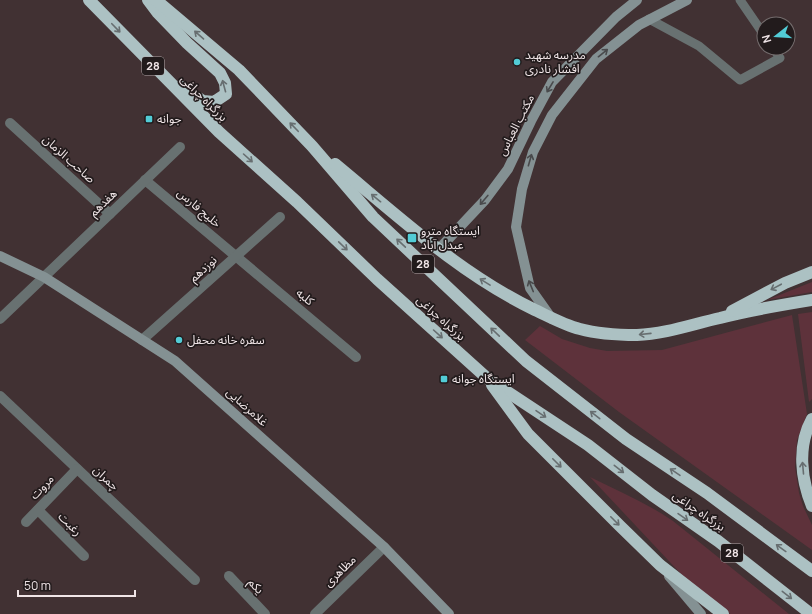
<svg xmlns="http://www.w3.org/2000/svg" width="812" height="614" viewBox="0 0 812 614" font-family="Manrope,'Noto Sans Arabic',sans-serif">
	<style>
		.green { fill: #5e323b }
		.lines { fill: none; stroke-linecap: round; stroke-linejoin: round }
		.lane { stroke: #687171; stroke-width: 9 }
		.street { stroke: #687171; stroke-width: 10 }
		.secondary { stroke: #849193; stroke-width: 10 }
		.highway { stroke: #acc1c3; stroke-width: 12 }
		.oneway { stroke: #676e70 }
		.oneway2 { stroke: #494a4c }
		.poi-dot { fill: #52ccd6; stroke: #221b1c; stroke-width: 1.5 }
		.labels { text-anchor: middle; stroke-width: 3.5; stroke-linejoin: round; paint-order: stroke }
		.shield { fill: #221b1c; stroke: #b2a8aa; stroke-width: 1 }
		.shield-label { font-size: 11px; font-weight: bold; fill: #f0e5e7 }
		.poi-label { font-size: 12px; fill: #f0e5e7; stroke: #221b1c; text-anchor: start }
		.street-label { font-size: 12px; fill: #f0e5e7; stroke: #221b1c }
	</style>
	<rect width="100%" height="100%" fill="#413133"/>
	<!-- green -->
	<g class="green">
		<path d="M812,282V292L767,300Z"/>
		<path d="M812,312V399L809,402L798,314Z"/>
		<path d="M792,315L807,414L797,440L795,467L799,493L803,506L812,525V550L619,412L525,340L540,326L562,339L590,348L607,351L662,350Z"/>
		<path d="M590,477C618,491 647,503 673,521L789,614H730L683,576Z"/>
	</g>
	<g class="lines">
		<!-- lane -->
		<g class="lane">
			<path d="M740,0L764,35"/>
			<path d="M649,19L699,46L740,80L780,58L773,48"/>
		</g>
		<!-- street -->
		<g class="street">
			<path d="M10,123L110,214"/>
			<path d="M145,180L356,357"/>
			<path d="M0,319L180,147"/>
			<path d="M142,340L280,217"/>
			<path d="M0,396L195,580"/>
			<path d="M38,510L84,556"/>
			<path d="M26,522L77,469"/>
			<path d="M229,576L265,614"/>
			<path d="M315,614L384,547"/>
		</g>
		<!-- secondary -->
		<g class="secondary">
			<path d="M439,249L485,200L508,169L531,121L552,82L616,17L637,0"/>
			<path d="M0,256L44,277L175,361L384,547L449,614"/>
			<path d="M552,319L530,288L516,227L522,189L533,152L552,115L596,59L639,25L687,0"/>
			<path d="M669,576L701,614"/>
		</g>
		<!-- highway -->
		<g class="highway">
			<path d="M89,0L219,132L297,202L377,279L488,379L588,445L652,495L718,541L811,614"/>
			<path d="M148,0L157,12L187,43L220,73L225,83L226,94L214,102L203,101L180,86"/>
			<path d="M156,0L239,70L312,146L373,217L526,361L626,439L707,493L812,571"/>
			<path d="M335,164C398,216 459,273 533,309C548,316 564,325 580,329C598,334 618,335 637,335C665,334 693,324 720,318C750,310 781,305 812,300"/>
			<path d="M732,311L785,283L812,272"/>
			<path d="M492,385L528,434L620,526L660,565L723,614"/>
			<path d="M812,419C797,446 801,479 812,506"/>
		</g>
	</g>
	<!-- one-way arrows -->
	<defs><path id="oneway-shaft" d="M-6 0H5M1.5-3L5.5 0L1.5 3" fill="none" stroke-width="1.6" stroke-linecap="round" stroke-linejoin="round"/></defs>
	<g class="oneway">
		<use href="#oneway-shaft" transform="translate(116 28) rotate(46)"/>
		<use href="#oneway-shaft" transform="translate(199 35) rotate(-139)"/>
		<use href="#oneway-shaft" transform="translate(224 86) rotate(-105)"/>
		<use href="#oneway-shaft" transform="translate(294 127) rotate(-134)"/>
		<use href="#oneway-shaft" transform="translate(248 158) rotate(42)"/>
		<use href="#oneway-shaft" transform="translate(376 198) rotate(-141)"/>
		<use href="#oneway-shaft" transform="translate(401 243) rotate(-137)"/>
		<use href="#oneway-shaft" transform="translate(343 246) rotate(44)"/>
		<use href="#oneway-shaft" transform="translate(485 282) rotate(-148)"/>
		<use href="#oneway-shaft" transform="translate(776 287) rotate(152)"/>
		<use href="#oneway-shaft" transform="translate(495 332) rotate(-136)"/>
		<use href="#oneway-shaft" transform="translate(438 334) rotate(42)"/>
		<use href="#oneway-shaft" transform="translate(645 334) rotate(174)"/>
		<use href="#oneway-shaft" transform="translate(541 414) rotate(34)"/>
		<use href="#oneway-shaft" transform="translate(595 415) rotate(-142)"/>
		<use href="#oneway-shaft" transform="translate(557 463) rotate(45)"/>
		<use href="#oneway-shaft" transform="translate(803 468) rotate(-95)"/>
		<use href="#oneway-shaft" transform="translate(619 469) rotate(38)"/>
		<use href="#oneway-shaft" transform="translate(675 472) rotate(-146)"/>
		<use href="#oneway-shaft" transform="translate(683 517) rotate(35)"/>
		<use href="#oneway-shaft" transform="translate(615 521) rotate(45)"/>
		<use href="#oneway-shaft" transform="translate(781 548) rotate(-144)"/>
		<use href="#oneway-shaft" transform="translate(787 595) rotate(38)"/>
	</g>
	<g class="oneway2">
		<use href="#oneway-shaft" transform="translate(603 53) rotate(-39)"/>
		<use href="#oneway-shaft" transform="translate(550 87) rotate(121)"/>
		<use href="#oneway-shaft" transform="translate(530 160) rotate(-74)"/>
		<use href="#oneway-shaft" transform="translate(484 200) rotate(130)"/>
		<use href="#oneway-shaft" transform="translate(531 286) rotate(-112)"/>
	</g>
	<!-- markers -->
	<g class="poi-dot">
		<circle cx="517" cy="62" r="4"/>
		<rect x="145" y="115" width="8" height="8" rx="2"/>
		<rect x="407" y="233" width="10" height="10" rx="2"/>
		<circle cx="179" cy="340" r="4"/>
		<rect x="440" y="375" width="8" height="8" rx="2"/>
	</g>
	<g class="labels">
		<!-- shield labels -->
		<g class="shield">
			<rect x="142" y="57" width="22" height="18" rx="3"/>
			<rect x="412" y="255" width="22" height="18" rx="3"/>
			<rect x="721" y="544" width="22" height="18" rx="3"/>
		</g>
		<g class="shield-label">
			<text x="153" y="70">28</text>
			<text x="423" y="268">28</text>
			<text x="732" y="557">28</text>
		</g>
		<!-- poi labels -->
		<g class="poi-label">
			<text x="525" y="59">مدرسه شهید<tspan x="525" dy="14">افشار نادری</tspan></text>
			<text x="157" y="123">جوانه</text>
			<text x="421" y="235">ایستگاه مترو<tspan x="421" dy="14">عبدل آباد</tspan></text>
			<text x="187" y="344">سفره خانه محفل</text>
			<text x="452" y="383">ایستگاه جوانه</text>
		</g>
		<!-- street labels -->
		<g class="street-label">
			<text transform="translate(204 98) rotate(45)" y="4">بزرگراه چراغی</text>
			<text transform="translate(516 125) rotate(-63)" y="4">مکتب العباس</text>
			<text transform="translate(69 159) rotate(42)" y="4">صاحب الزمان</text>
			<text transform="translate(103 203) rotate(-44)" y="4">هفدهم</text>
			<text transform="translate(199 208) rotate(40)" y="4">خلیج فارس</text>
			<text transform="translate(203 269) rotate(-42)" y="4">نوزدهم</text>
			<text transform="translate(305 297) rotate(40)" y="4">کلبه</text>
			<text transform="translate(441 318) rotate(42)" y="4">بزرگراه چراغی</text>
			<text transform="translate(247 407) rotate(42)" y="4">غلامرضایی</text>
			<text transform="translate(106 478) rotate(43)" y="4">چمران</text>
			<text transform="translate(42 487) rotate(-46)" y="4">مروت</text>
			<text transform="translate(699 511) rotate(35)" y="4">بزرگراه چراغی</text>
			<text transform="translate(70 524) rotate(45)" y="4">رغبت</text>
			<text transform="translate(340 571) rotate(-44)" y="4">مظاهری</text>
			<text transform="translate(256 586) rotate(47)" y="4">یکم</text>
		</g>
	</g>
	<!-- north arrow -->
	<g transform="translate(776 36) rotate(253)"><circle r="19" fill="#221b1c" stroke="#746c6d"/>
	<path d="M0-3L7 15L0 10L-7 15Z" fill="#52ccd6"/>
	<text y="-6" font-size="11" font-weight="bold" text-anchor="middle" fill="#f0e5e7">N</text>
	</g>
	<!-- scale -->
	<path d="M18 590v6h117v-6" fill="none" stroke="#f0e5e7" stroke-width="2"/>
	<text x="24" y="590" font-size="12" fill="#f0e5e7" stroke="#221b1c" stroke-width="3" paint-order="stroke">50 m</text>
</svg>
